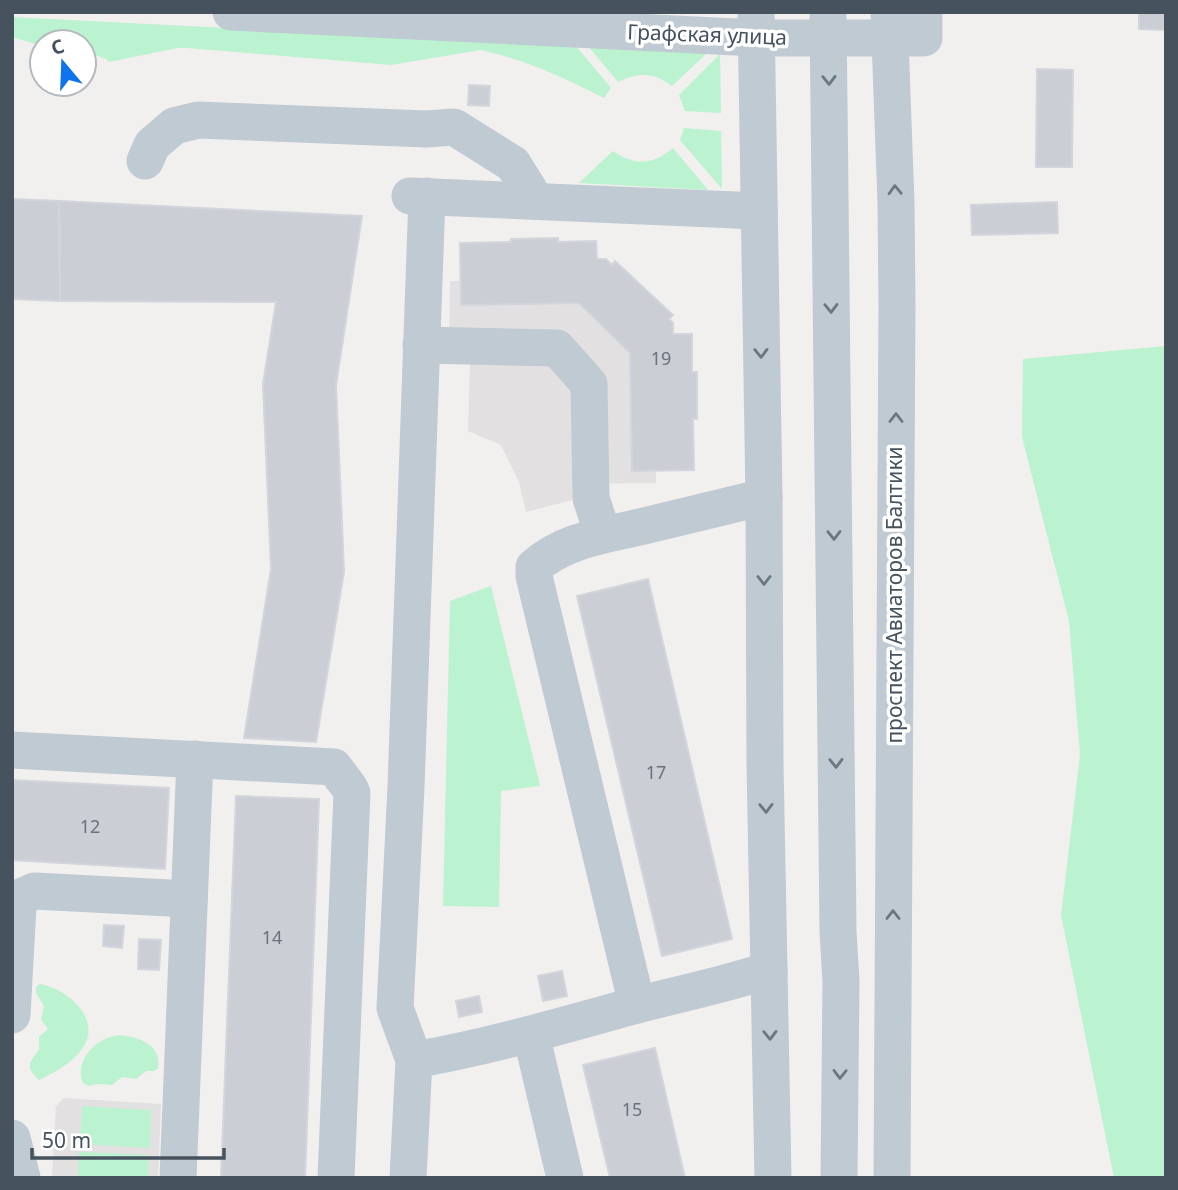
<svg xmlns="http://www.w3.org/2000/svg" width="1178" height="1190" viewBox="0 0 1178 1190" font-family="'Noto Sans',sans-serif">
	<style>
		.education { fill: #e3e0e1 }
		.green { fill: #bbf2cf }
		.building { fill: #cbced4; stroke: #d2d5db; stroke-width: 2 }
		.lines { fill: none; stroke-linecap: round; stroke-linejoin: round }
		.minor { stroke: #bfcad2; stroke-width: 37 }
		.oneway { stroke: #6a7781 }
		.labels { text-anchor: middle; stroke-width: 7; stroke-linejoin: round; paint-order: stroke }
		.number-label { font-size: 18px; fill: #67727c }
		.street-label { font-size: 21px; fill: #46535e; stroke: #fff }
	</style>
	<rect width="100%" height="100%" fill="#f2efef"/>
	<!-- education -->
	<g class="education">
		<path d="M450,281H460L461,305L579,303L630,353L632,471H656V483L572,484L573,500L526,512L519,482L501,445L468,431L470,364L449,346Z"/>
		<path d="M64,1098L161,1104L158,1178H52L56,1106Z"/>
	</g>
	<!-- green -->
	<g class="green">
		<path d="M12,17L576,46L611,88L604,98C565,78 524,59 481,50L391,65L187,48H177L109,62L106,59L92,54L85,60L84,42H42V46L12,37Z"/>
		<path d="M588,46L708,52L672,86C654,72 638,72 618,82Z"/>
		<path d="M720,54L721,113L685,111L679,95Z"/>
		<path d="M684,128L721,131L722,189L680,140Z"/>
		<path d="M673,148L708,190L579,183L613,151C635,166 653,165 673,148Z"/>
		<path d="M1166,346V1178H1114L1061,915L1080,755L1069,621L1022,437L1023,359Z"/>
		<path d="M491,586L540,786L501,791L499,907L443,906L450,601Z"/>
		<path d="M40,984C64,988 98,1014 86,1042C78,1060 56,1072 39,1080C26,1068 28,1063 39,1050V1037L48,1029L41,1019L44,1006L36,993V987Z"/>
		<path d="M120,1035C139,1037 162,1045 158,1068L154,1071H146L136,1079L122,1077L112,1085L97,1084L89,1086L83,1083C76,1066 87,1049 103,1040C108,1037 114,1036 120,1035Z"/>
		<path d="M82,1106L151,1110L150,1148L80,1144Z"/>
		<path d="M79,1152L149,1155L148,1178H78Z"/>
	</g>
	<!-- building -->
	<g class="building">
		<path d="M1139,12H1166V30L1139,29Z"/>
		<path d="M1037,69L1073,70L1072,167H1036Z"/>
		<path d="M469,85L490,86L489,106L468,105Z"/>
		<path d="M12,199L59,201L60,301L12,299Z"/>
		<path d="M59,201L362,216L336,385L344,572L316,742L244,738L271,569L263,384L276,302L60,301Z"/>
		<path d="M1057,202L1058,233L972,235L971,205Z"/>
		<path d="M558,238V242L596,241L597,259H606L612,265L615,261L673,315L669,319L673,323V334H692V372H697V419H693L694,470L632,471L630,353L579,303L461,305L460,243L511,242V239Z"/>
		<path d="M648,579L732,939L662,956L577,596Z"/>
		<path d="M12,780L169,788L165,869L12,860Z"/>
		<path d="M236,796L319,799L305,1178H221Z"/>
		<path d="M104,925L124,926L122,948L103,946Z"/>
		<path d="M139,939L161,940L159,970L138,969Z"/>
		<path d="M562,971L567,996L543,1001L538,976Z"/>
		<path d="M479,996L482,1012L459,1017L456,1001Z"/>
		<path d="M655,1048L685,1178H610L583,1065Z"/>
	</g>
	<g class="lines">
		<!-- minor -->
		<g class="minor">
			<path d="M231,12L756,38H924V12"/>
			<path d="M756,12L764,497L765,764L773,1178"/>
			<path d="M828,12L838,932L841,981L839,1178"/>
			<path d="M889,12L896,203L897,304L892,1178"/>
			<path d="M145,161L152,145L174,126L198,120L426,129L454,127L513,164L536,201"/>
			<path d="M410,196L759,211"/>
			<path d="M421,345L557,348L589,384L591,498L603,535"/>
			<path d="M12,750L334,767L349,787L352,793L336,1178"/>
			<path d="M637,1005L534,576V567C564,540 606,535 644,526C684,516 724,507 764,497"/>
			<path d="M12,1015L18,906L23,896L34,891L189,899"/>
			<path d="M531,1034L565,1178"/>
			<path d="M414,1060C488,1047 561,1026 633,1006C679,994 724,985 769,970"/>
			<path d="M12,1138L22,1178"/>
			<path d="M178,1178L195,759"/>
			<path d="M408,1178L414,1060L395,1008L406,787L427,196"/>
		</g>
	</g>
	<!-- one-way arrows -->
	<defs><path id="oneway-chevron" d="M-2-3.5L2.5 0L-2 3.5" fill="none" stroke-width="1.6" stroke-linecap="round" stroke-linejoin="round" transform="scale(1.75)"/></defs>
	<g class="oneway">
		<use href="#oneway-chevron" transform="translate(829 80) rotate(89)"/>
		<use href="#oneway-chevron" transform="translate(895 190) rotate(-92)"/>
		<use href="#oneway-chevron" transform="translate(831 308) rotate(89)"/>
		<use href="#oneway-chevron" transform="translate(761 353) rotate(89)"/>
		<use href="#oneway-chevron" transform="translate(896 418) rotate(-90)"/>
		<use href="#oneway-chevron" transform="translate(834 535) rotate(89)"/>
		<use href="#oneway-chevron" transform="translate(764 580) rotate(90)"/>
		<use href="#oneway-chevron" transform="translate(836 763) rotate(89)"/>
		<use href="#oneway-chevron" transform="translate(766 808) rotate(89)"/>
		<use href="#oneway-chevron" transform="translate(893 915) rotate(-90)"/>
		<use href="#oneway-chevron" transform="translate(770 1035) rotate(89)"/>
		<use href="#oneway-chevron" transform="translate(840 1074) rotate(91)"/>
	</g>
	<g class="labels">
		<!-- number labels -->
		<g class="number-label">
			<text x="661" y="365">19</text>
			<text x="656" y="779">17</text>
			<text x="90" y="833">12</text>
			<text x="272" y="944">14</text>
			<text x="632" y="1116">15</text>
		</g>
		<!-- street labels -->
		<g class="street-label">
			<text transform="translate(707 35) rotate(2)" y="7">Графская улица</text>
			<text transform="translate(895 595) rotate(-90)" y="7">проспект Авиаторов Балтики</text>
		</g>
	</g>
	<!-- border -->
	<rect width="1178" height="1190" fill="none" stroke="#46535e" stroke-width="28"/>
	<!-- north arrow -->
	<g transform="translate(63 63) rotate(341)"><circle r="33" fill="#ffffff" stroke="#b5babf" stroke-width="2"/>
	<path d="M0-5L12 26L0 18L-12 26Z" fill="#0e74ec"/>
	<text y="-10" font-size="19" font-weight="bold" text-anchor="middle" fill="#46535e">С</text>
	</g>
	<!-- scale -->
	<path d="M32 1148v10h192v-10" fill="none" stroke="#46535e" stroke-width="3.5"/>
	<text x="42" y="1148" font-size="21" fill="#46535e" stroke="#ffffff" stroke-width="5" paint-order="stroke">50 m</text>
</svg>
